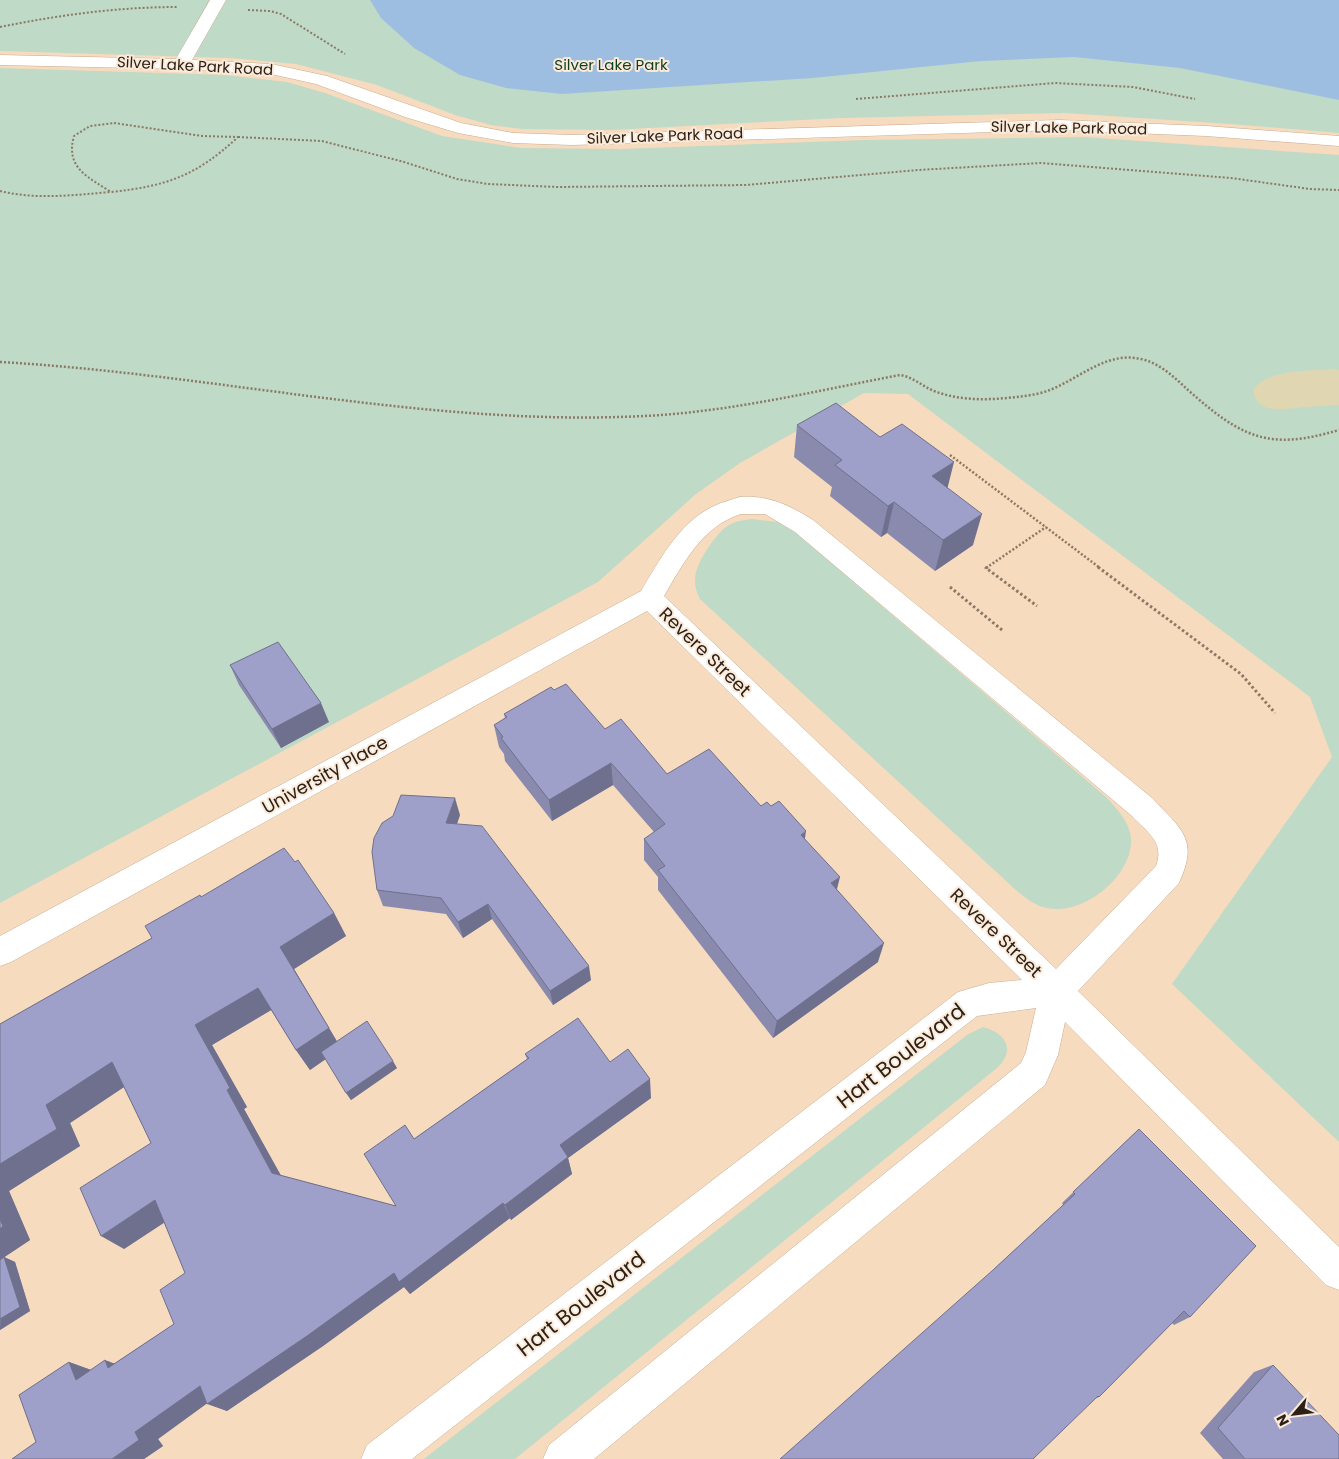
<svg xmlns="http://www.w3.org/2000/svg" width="1339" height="1459" viewBox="0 0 1339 1459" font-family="Poppins,sans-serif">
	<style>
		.green { fill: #bfdac6 }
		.sand { fill: #e0d7b2 }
		.water { fill: #9ebee1 }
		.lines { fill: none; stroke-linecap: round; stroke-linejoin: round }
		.minor-casing { stroke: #c8ad92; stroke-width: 1 }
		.path-far2 { stroke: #8b7966; stroke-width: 2; stroke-dasharray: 2 2; stroke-linecap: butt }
		.path-far1 { stroke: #8b7966; stroke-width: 2.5; stroke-dasharray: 2 2; stroke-linecap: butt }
		.path { stroke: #8b7966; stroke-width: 3; stroke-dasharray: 2.5 2.5; stroke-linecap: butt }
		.minor { fill: #fff; fill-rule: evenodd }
		.wall { fill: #898aae }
		.shaded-wall { fill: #6f708d }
		.building { fill: #9fa0ca; stroke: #6f708d }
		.labels { text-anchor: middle; stroke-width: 4; stroke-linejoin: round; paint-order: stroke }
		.far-park-label { font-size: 15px; fill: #0d3f23; stroke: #fbead9 }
		.far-street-label { font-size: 15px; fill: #2b2117; stroke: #fbead9 }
		.street-label { font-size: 18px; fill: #2b2117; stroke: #fbead9 }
		.near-street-label { font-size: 21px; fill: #2b2117; stroke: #fbead9 }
	</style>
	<rect width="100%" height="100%" fill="#f7dbbe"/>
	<!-- green -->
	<g class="green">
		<path d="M0,0H1339V133L1230,124L1065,113L841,118L611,130L523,129L491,125L455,115L377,85L296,64L230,58L0,51Z"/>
		<path d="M0,68L225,75L287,82L325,93L442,136L522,148L621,149L866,140L1083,137L1339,155V1142L1172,984L1332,757L1310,697L908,394L864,393L740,463L696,494L598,582L0,903Z"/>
		<path d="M752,519L778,522L796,533L1106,797C1117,809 1130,822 1131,839C1133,876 1083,916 1047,908C1035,906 1026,898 1017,891L700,599C689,579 698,563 710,545C716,537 721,530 729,525C736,521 744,520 752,519Z"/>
		<path d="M983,1027C1006,1033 1016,1050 997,1068L515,1459H424L967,1035Z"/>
	</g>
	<!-- sand -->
	<path class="sand" d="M1333,369L1339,370V405C1327,406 1316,406 1304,407C1285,409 1257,416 1253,390C1267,369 1310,371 1333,369Z"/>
	<!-- water -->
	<path class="water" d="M370,0H1339V100L1180,68L1074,57L981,61L813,78L562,94L506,88L460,75L414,48L381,18Z"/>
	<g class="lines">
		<!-- minor casing -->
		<g class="minor-casing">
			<g id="minor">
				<path d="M210,0H226L192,60L271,64L327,76L461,123L513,133L572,135L1059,120L1206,126L1339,136V146L1206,136L1059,130L572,145L513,143L458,133L405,117L316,84L271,74L181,69L0,65V55L176,59Z"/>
				<path d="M740,497C769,495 789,505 813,520L1152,798C1182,830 1199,839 1179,883L1078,991L1339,1247V1290L1326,1285L1065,1022L1058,1055L1045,1085L594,1459H543L549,1445L1021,1063L1026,1052L1036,1008L977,1016L412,1459H361L367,1445L958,992L989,983L1022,980L647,611L11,962L0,966V936L641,591C660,560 679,522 714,506C722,502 731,500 740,497ZM741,514H765L795,532L1132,816C1147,832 1165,842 1156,866L1056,969L664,596C683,564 702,526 741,514Z"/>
			</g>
		</g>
		<!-- path-far2 -->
		<g class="path-far2">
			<path d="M248,10L270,11L281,14L345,54"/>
			<path d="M0,27C59,15 118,7 178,7"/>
			<path d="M856,99L1055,83L1133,87L1195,99"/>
			<path d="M114,123L202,136L238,137C196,176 167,186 111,192C88,177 65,168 74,136L90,126Z"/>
			<path d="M238,137L322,141L404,162L457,179L488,184L558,187L746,185L918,170L1041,163L1231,178L1310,189L1339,190"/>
			<path d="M0,191C37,200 73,195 111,192"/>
		</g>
		<!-- path-far1 -->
		<g class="path-far1">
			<path d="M0,362C215,374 428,427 644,416C730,412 815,391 900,375C913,377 922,386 934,391C962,402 995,400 1024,396C1033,395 1042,393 1050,390C1080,378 1107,351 1141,359C1160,363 1175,378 1188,390C1242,438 1269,451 1339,430"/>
			<path d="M950,455L1100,568"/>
			<path d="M986,568L1046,527"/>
		</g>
		<!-- path -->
		<g class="path">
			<path d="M988,567L986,568L1037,606"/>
			<path d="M1098,567L1241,674L1275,713"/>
			<path d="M950,587L1002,630"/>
		</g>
		<!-- minor -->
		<use href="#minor" class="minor"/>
	</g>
	<!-- wall -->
	<g class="wall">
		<path d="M797,425L948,488L973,545L935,571L887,533L881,537L830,496L832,487L794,457Z"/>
		<path d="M230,665L329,722L281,748L239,685Z"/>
		<path d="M554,690L605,729L667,774L761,806H771L805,839L837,890L878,962L773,1038L658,890V877L644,860V839L654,832L613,785L552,821L505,761L504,754L499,747L494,725L505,718L504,714Z"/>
		<path d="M460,815L457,824L591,980L553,1005L492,919L463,938L446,914L383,906L377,890Z"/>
		<path d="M295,862L334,913L346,936L294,969L337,1042L397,1068L351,1100L326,1059L310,1070L296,1050L271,1010L212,1045L247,1107L244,1109L280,1175L396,1206L414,1139L527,1059L525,1054L610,1062L651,1098L568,1158L572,1174L511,1220L510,1218L410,1294L404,1287L323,1346L227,1411L207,1403L158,1439L163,1446L144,1459H12L36,1442L69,1362L91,1370L115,1363L174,1324L185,1273L164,1222L124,1249L151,1143L124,1087L70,1123L80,1146L9,1191L30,1240L3,1258L4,1257L15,1262L30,1311L0,1330V1024L152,938L201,897Z"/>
		<path d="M1139,1129L1190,1317L1174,1325L1172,1323L1099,1397L1095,1399L993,1270L1063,1205L1062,1203Z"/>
		<path d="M1273,1365L1339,1459H1223L1200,1433L1254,1372Z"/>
	</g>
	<!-- shaded-wall -->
	<g class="shaded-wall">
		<path d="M954,462L946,494L932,476Z"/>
		<path d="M894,502L887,533L881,537L888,506Z"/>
		<path d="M982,514L973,545L935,571L943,540Z"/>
		<path d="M321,703L329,722L281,748L272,729Z"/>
		<path d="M611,763L613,785L552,821L549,800Z"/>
		<path d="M455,798L460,815L451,840L446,823Z"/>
		<path d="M806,831L803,852L801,835Z"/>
		<path d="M840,877L835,897L831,883Z"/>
		<path d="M488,904L492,919L463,938L458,922Z"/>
		<path d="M334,913L346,936L294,969L341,1048L310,1070L296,1050L280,947Z"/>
		<path d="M884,943L878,962L773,1038L777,1021Z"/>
		<path d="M589,966L591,980L553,1005L550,991Z"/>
		<path d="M258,988L273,1009L212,1045L247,1107L244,1109L288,1188L272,1173L227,1090L195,1025Z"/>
		<path d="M393,1061L397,1068L351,1100L346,1093Z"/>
		<path d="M112,1062L133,1081L70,1123L80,1146L9,1191L30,1240L0,1260V1164L46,1105Z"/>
		<path d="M650,1079L651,1098L568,1158L572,1174L511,1220L505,1205L560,1145Z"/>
		<path d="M155,1200L176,1215L124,1249L101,1236Z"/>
		<path d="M503,1203L510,1218L410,1294L404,1287L323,1346L227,1411L207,1404L394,1273Z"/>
		<path d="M4,1257L15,1262L30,1311L0,1330Z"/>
		<path d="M105,1360L129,1369L108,1368Z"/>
		<path d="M69,1362L94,1371L76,1380Z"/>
		<path d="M200,1386L220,1394L158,1439L163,1446L144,1459H112L135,1432Z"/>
	</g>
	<!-- building -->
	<g class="building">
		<path d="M836,403L880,437L902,424L954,462L932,476L982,514L943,540L894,502L888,506L835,465L842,460L797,425Z"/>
		<path d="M278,642L321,703L272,729L230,665Z"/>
		<path d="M566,684L605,729L621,719L667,774L709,749L761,806L767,802L771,806L779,801L806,831L801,835L840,877L831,883L884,943L777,1021L658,870L665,866L644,839L665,824L611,763L549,800L501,738L503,737L494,725L507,717L504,714L551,687L554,690Z"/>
		<path d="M401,795L455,798L446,823L482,826L589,966L550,991L488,904L458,922L441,898L377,890L372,852L374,838L382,823L393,816Z"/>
		<path d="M284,848L295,862L298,860L334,913L280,947L329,1028L296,1050L258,988L195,1025L230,1088L227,1090L272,1173L396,1206L364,1154L405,1125L414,1139L529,1058L525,1054L578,1018L610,1062L628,1049L650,1079L560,1145L568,1157L505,1205L503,1203L399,1282L394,1273L307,1336L207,1404L200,1386L135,1432L139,1440L112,1459H12L36,1442L19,1395L69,1362L76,1380L105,1360L108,1368L174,1324L160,1290L185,1273L155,1200L101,1236L80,1188L151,1143L112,1062L46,1105L57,1129L0,1164V1024L152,938L145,926L200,895L201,897Z"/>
		<path d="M367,1021L393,1061L346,1093L321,1052Z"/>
		<path d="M1139,1129L1256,1246L1190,1317L1184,1311L1099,1397L1098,1396L1033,1459H780L993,1270L1075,1194L1073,1192Z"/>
		<path d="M0,1219L3,1226L0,1229Z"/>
		<path d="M4,1257L20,1307L0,1319V1260Z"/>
		<path d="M1273,1365L1339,1435V1459H1245L1218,1428Z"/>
	</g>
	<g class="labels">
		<!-- far-park labels -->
		<g class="far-park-label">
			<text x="611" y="70">Silver Lake Park</text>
		</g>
		<!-- far-street labels -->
		<g class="far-street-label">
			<text transform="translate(195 66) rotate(3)" y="5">Silver Lake Park Road</text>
			<text transform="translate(1069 128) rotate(1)" y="5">Silver Lake Park Road</text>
			<text transform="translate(665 136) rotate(-2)" y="5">Silver Lake Park Road</text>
		</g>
		<!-- street labels -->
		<g class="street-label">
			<text transform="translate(705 652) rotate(44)" y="6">Revere Street</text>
			<text transform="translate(325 775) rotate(-29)" y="6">University Place</text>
			<text transform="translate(996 933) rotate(44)" y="6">Revere Street</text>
		</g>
		<!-- near-street labels -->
		<g class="near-street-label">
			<text transform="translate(901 1056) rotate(-38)" y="7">Hart Boulevard</text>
			<text transform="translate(581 1304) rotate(-38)" y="7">Hart Boulevard</text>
		</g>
	</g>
	<!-- north arrow -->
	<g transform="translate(1294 1414) rotate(242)" stroke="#fbead9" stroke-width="4" paint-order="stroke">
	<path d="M0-4L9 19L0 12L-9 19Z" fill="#2b2117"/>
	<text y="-8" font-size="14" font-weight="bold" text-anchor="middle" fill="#2b2117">N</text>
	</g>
</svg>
